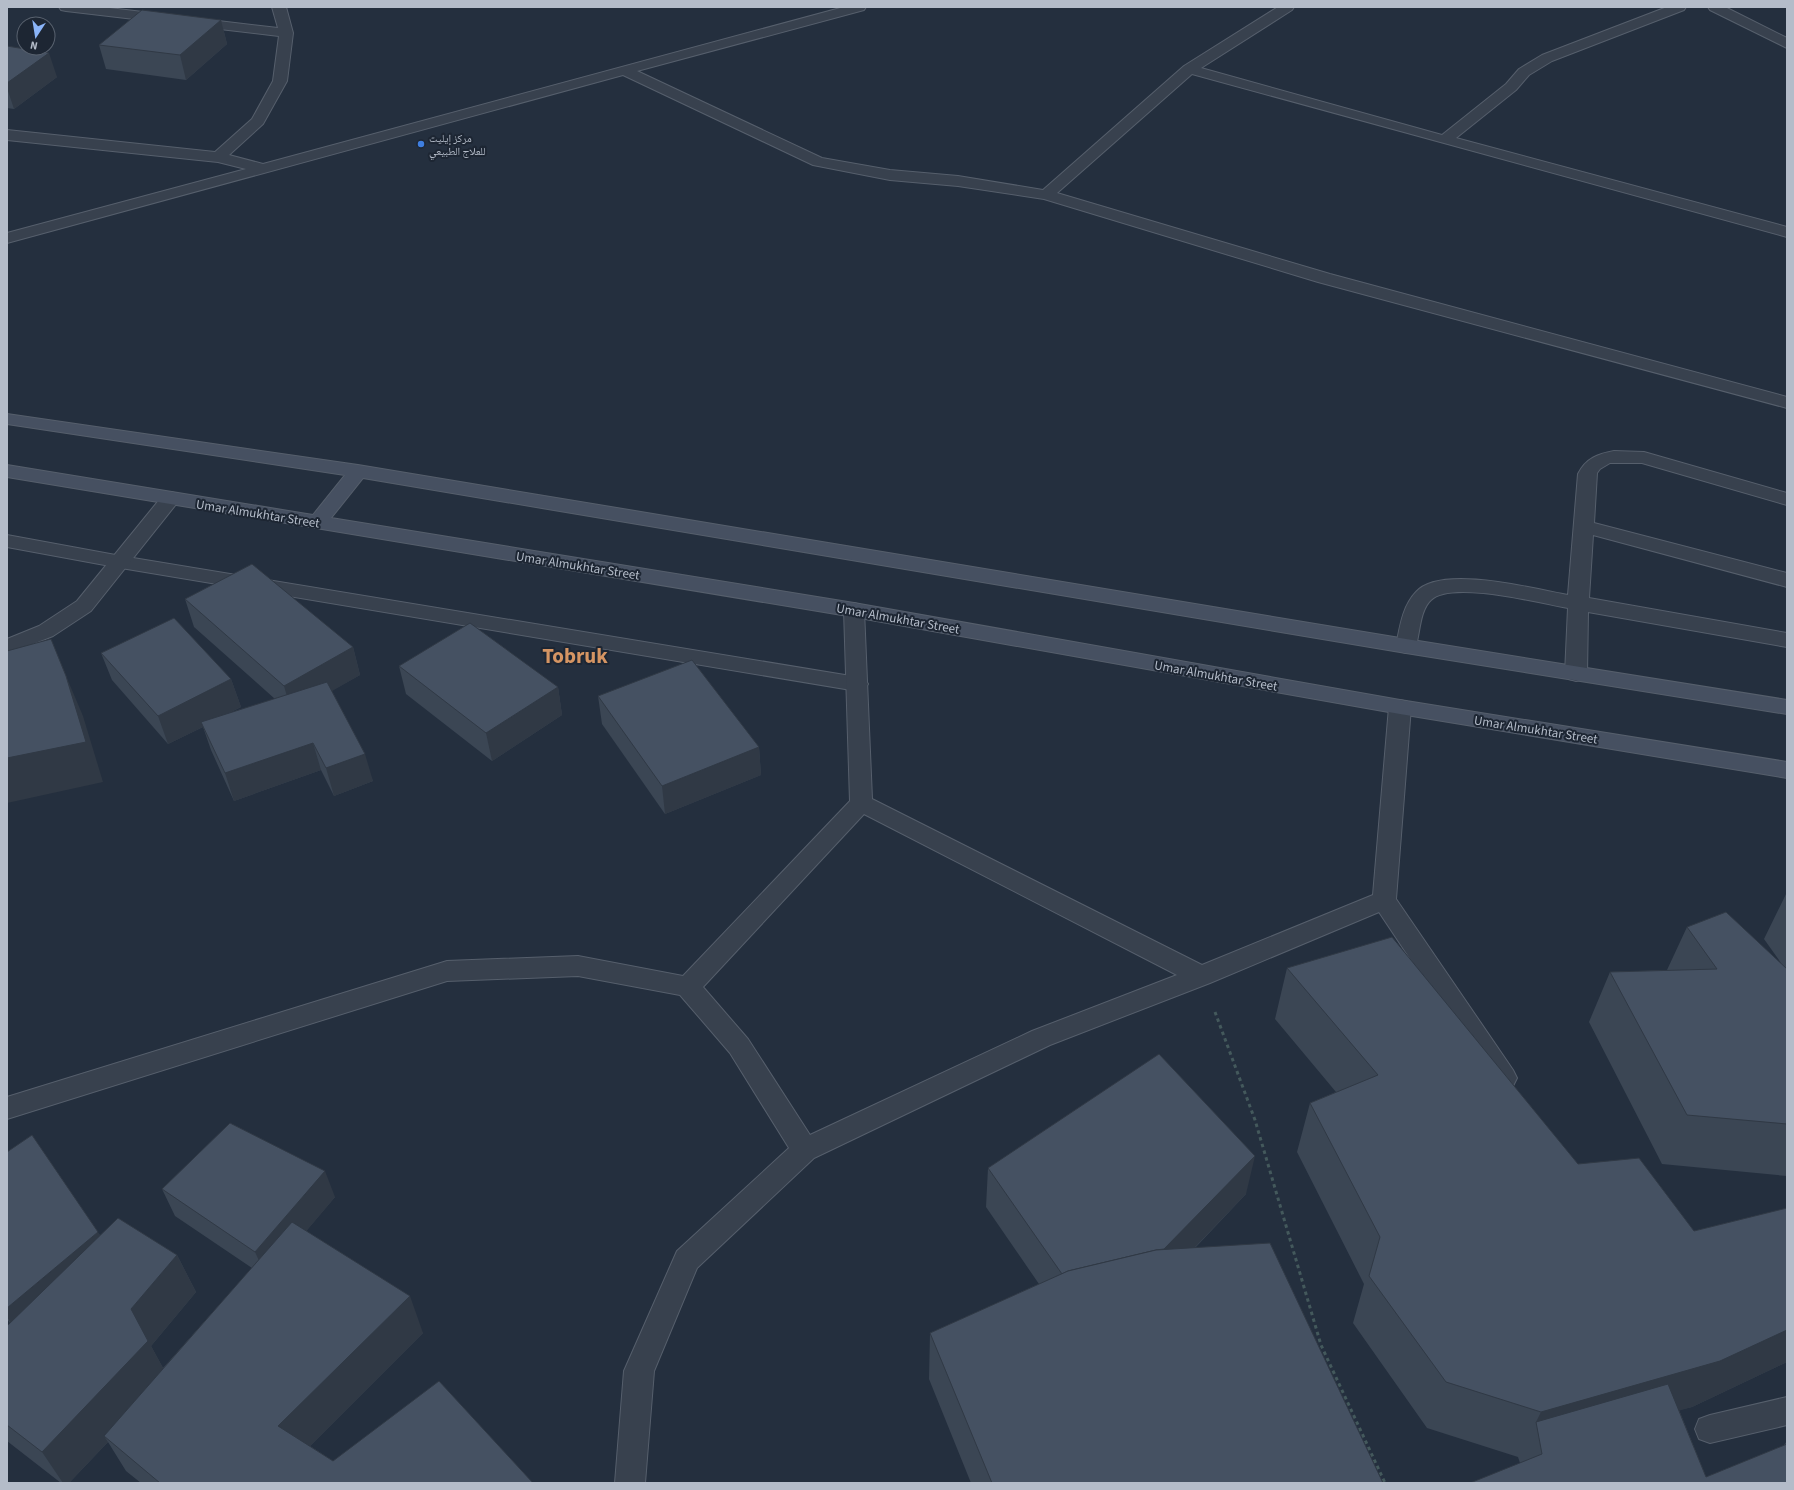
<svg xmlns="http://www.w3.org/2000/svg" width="1794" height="1490" viewBox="0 0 1794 1490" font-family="'Source Sans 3','Noto Naskh Arabic',sans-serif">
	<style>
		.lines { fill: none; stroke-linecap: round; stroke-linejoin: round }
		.lane-casing { stroke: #565f6c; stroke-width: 2 }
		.street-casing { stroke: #565f6c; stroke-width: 2 }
		.secondary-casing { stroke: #565f6c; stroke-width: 2 }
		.path { stroke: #44595c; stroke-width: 3; stroke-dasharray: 3.5 3.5; stroke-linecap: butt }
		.lane { fill: #38414e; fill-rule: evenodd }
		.street { fill: #38414e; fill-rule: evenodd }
		.secondary { fill: #465061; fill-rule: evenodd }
		.wall { fill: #3b4654 }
		.shaded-wall { fill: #303945 }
		.building { fill: #455162; stroke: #303945 }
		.shop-dot { fill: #3f7fe0; stroke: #1d2633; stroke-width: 1.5 }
		.labels { text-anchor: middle; stroke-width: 4; stroke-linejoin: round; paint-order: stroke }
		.far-poi-label { font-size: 11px; fill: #b4bcc9; stroke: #1d2633; text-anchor: start }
		.street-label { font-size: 13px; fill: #b4bcc9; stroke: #1d2633 }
		.town-label { font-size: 21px; font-weight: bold; fill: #d59563; stroke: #1d2633 }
	</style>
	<rect width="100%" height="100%" fill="#242f3e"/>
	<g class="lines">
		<!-- lane casing -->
		<g class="lane-casing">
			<g id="lane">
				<path d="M1614,451L1644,452L1787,493V505L1642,463H1610L1600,469L1597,473L1594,523L1787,573V587L1593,535L1589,598L1787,633V647L1588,612L1587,674L1583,679L1576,681L1569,679L1565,674L1568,608C1540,603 1451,580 1431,600C1420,610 1420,632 1416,646L1413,651L1406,653L1399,651L1396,646C1400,627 1402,607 1416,592C1440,564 1535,589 1568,595L1578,474C1586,458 1598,454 1614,451Z"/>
				<path d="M7,535L121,556L857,677L865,679L868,684L865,689L857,691L121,568L7,547Z"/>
			</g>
		</g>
		<!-- street casing -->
		<g class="street-casing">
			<g id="street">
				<path d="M59,7H101L278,28L272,7H286L293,33L287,81L263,124L229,155L263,164L844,7H866L864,10L637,71L822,158L890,170L958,176L1043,190L1184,66L1278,7H1294L1292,10L1201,68L1442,135L1506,84L1519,69L1542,55L1667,7H1686L1684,10L1552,61L1529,75L1516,90L1456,138L1787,227V237L1192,74L1057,193L1330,274L1787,397V408L1318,282L1044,199L958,186L890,180L813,165L623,75L7,243V233L246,169L218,162L7,140V130L215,152L252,119L273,81L279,36L66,11L61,10Z"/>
				<path d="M1708,7H1725L1787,38V48L1710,10Z"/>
				<path d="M171,492L178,494L181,498L91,611L53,636L7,654V639L39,626L77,601L164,494Z"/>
				<path d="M854,603L861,605L864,610L872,799L1202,965L1373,895L1389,707L1392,702L1400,700L1408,702L1411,707L1396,899L1513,1070L1517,1078L1513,1086L1504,1089L1495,1086L1379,912L1210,983L1050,1045L814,1158L697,1268L654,1371L645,1483H615L624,1371L677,1251L789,1148L730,1053L680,995L578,976L447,981L7,1119V1097L447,961L578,956L683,976L850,801L844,610L847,605ZM864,814L1177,975L1032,1031L810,1135L748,1039L703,987Z"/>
				<path d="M1787,1397V1425L1710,1443L1699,1439L1695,1429L1699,1419L1710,1415Z"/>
			</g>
		</g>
		<!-- secondary casing -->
		<g class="secondary-casing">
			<path id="secondary" d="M7,414L358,465L1406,639L1787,700V714L1406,653L363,478L331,518L854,603L1400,700L1787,762V778L1400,714L854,617L7,477V465L313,515L345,475L7,424Z"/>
		</g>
		<!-- path -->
		<path class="path" d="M1215,1012L1255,1120L1321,1345L1385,1483"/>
		<!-- lane -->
		<use href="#lane" class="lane"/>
		<!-- street -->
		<use href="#street" class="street"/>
		<!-- secondary -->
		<use href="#secondary" class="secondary"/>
	</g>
	<!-- wall -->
	<g class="wall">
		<path d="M221,20L227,44L186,80L106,69L99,45Z"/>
		<path d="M7,46L57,77L14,109L7,108Z"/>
		<path d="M185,599L353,647L360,675L331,691L373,781L334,796L321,770L234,801L211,750L203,727L168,744L112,680L101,653L231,679L241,707L227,714L275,699L194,627Z"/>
		<path d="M399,666L558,687L562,715L492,761L406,694Z"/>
		<path d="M598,696L759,747L761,775L665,814L602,724Z"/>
		<path d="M1787,892V1176L1662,1164L1589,1022L1610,972L1667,970L1687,927L1781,963L1764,939Z"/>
		<path d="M1287,968L1578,1164L1694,1231L1787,1208V1362L1692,1407L1679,1410L1706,1477L1783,1446L1787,1441V1483L1520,1463L1518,1457L1427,1428L1353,1323L1364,1284L1297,1152L1310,1103L1336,1092L1275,1019Z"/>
		<path d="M7,1152L100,1235L177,1255L196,1292L151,1346L163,1368L252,1268L175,1216L162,1189L335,1197L306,1231L423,1333L310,1446L333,1461L533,1483H141L126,1471L108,1442L69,1483H61L7,1441V1326L10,1323L7,1319Z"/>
		<path d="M988,1168L1246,1194L1195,1248L1383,1483H971L929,1379L930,1333L1039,1284L986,1207Z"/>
	</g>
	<!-- shaded-wall -->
	<g class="shaded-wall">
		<path d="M221,20L227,44L186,80L180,55Z"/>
		<path d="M49,53L57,77L14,109L7,88V83Z"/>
		<path d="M353,647L360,675L292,714L284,686Z"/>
		<path d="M66,676L83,716L103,782L7,803V758Z"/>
		<path d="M231,679L241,707L203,726L201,722L203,727L168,744L158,716Z"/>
		<path d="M558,687L562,715L492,761L486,733Z"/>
		<path d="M313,743L321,770L234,801L225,773Z"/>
		<path d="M759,747L761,775L665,814L662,786Z"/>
		<path d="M365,754L373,781L334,796L326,768Z"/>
		<path d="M1255,1156L1246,1194L1147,1297L1067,1281Z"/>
		<path d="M325,1171L335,1197L267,1278L255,1252Z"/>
		<path d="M98,1232L113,1258L19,1336L7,1317V1308Z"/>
		<path d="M177,1255L196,1292L151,1346L168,1377L104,1436L108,1442L69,1483H63L42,1452L131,1309Z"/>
		<path d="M410,1296L423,1333L295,1461L278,1426Z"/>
		<path d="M1787,1330V1362L1692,1407L1542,1450L1536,1422L1541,1412Z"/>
	</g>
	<!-- building -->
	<g class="building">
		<path d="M142,10L221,20L180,55L99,45Z"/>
		<path d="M7,46L49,53L7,83Z"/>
		<path d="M252,564L353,647L284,686L185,599Z"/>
		<path d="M174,618L231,679L158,716L101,653Z"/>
		<path d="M470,623L558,687L486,733L399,666Z"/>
		<path d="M51,639L66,676L86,742L7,758V651Z"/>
		<path d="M692,660L759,747L662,786L598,696Z"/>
		<path d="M327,682L365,754L326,768L313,743L225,773L201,722Z"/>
		<path d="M1726,912L1787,969V1124L1687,1115L1610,972L1717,969L1687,927Z"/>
		<path d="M1392,937L1578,1164L1639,1158L1694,1231L1787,1208V1330L1720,1361L1541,1412L1446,1382L1369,1276L1380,1237L1310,1103L1378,1075L1287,968Z"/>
		<path d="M1159,1054L1255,1156L1164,1249L1156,1250L1068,1271L1062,1274L988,1168Z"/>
		<path d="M230,1123L325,1171L255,1252L162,1189Z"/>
		<path d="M32,1135L98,1232L7,1308V1152Z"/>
		<path d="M118,1218L177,1255L131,1309L148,1341L42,1452L7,1425V1326Z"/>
		<path d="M292,1222L410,1296L278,1426L333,1461L439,1381L533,1483H160L104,1436Z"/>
		<path d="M1270,1243L1383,1483H992L930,1333L1068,1271L1156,1250Z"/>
		<path d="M1668,1384L1706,1477L1787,1444V1483H1470L1542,1454L1536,1422Z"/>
	</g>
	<!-- markers -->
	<circle class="shop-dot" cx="421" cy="144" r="4"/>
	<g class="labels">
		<!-- far-poi labels -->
		<g class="far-poi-label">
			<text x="429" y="142">مركز إيليت<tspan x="429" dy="13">للعلاج الطبيعي</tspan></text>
		</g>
		<!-- street labels -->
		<g class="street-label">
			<text transform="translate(258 513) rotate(9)" y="5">Umar Almukhtar Street</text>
			<text transform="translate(578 565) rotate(9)" y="5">Umar Almukhtar Street</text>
			<text transform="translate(898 618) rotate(10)" y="5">Umar Almukhtar Street</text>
			<text transform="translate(1216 675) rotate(10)" y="5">Umar Almukhtar Street</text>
			<text transform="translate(1536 729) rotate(9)" y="5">Umar Almukhtar Street</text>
		</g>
		<!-- town labels -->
		<g class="town-label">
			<text x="575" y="663">Tobruk</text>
		</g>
	</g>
	<!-- border -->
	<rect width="1794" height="1490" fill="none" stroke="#b4bcc9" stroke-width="16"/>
	<!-- north arrow -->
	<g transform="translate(36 36) rotate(192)"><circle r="19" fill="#1d2633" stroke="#59626f"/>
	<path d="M0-3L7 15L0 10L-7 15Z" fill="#8ab4f8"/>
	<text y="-6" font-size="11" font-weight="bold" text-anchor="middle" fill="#b4bcc9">N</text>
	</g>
</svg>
